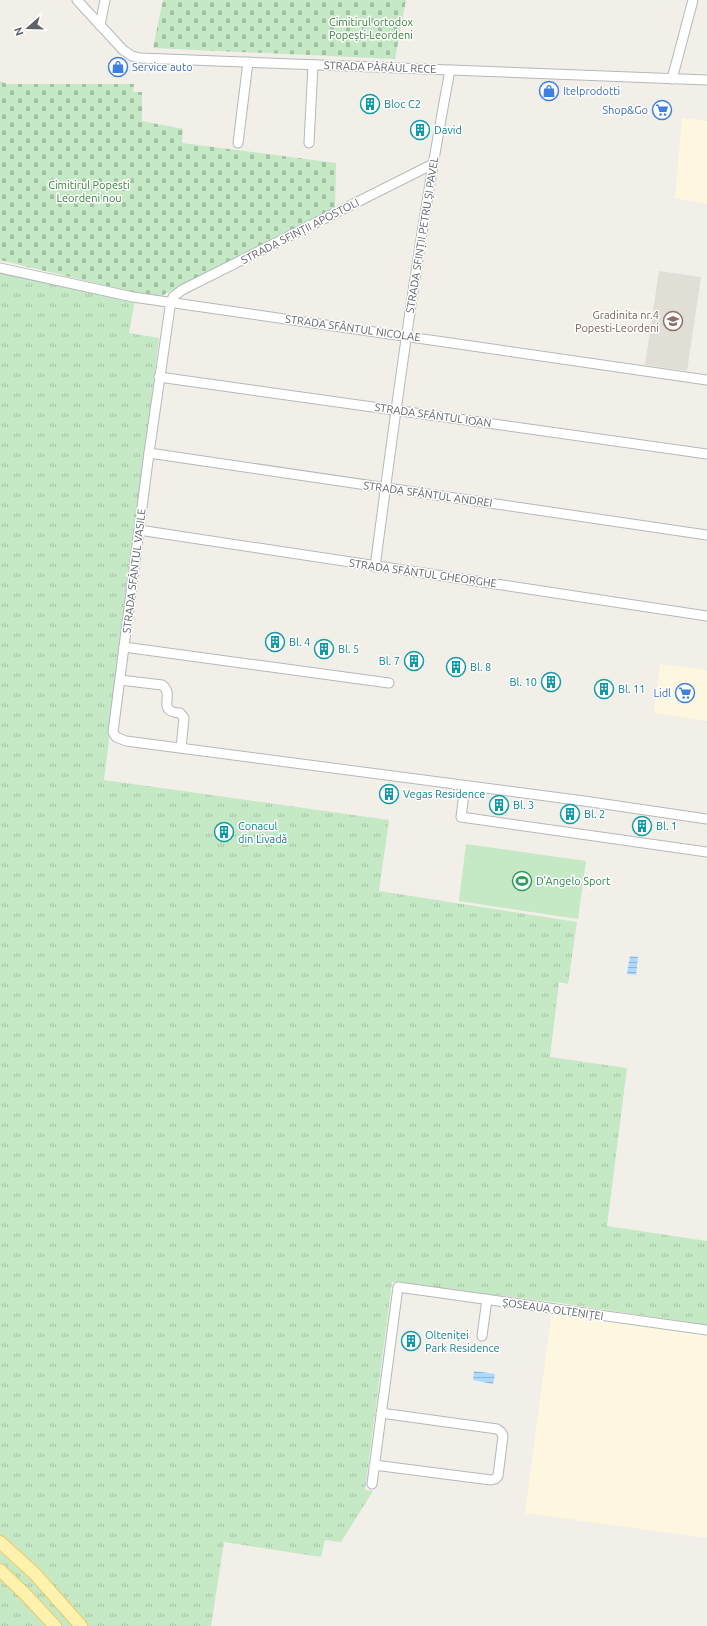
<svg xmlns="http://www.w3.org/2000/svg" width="707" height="1626" viewBox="0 0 707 1626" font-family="Ubuntu,sans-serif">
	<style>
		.commercial { fill: #fef7e0 }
		.education { fill: #e1ded6 }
		.grass { fill: url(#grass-tufts) }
		.cemetery { fill: url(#cemetery-stones) }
		.pitch { fill: #c5e8c5 }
		.water { fill: url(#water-rules) }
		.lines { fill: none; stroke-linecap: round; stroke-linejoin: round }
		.minor-casing { stroke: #b5b8bc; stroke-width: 11 }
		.major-casing { stroke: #f2c960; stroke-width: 14 }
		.minor { stroke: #fff; stroke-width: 9 }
		.major { stroke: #fff2af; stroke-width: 12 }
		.labels { text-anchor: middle; stroke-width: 3; stroke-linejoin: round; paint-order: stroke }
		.park-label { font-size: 11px; fill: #348238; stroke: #fff }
		.shop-label { font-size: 11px; fill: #366cbe; stroke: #fff; text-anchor: start }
		.street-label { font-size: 11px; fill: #5f6368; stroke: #fff }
		.culture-label { font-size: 11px; fill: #0d838f; stroke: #fff; text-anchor: start }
		.education-label { font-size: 11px; fill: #785e54; stroke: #fff; text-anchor: end }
		.leisure-label { font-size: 11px; fill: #27864d; stroke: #fff; text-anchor: start }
	</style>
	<defs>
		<pattern id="grass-tufts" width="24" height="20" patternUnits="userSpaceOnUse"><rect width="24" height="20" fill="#c5e8c5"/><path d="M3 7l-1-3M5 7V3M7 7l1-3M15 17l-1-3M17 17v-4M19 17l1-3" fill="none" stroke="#a3c0a4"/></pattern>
		<pattern id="cemetery-stones" width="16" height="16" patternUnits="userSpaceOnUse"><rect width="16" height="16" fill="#c5e8c5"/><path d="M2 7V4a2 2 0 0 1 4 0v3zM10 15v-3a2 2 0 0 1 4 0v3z" fill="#a3c0a4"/></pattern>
		<pattern id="water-rules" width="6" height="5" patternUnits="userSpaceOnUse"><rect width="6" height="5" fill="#aadaff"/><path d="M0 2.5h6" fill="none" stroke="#8eb4d2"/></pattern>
	</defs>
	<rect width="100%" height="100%" fill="#f1efe8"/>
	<!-- commercial -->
	<g class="commercial">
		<path d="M682,118L707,121V204L675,198Z"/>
		<path d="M660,664L707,670V721L654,713Z"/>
		<path d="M553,1302L707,1325V1538L525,1513Z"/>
	</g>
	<!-- education -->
	<path class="education" d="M659,271L701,277L687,371L645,365Z"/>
	<!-- grass -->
	<path class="grass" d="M0,272L135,300L129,333L159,338L104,780L389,820L379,891L577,922L568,984L559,982L550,1057L627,1068L607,1226L707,1241V1325L553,1302L392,1282L365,1490L373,1491L341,1542L325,1540L321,1557L224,1542L211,1626H0Z"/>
	<!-- cemetery -->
	<g class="cemetery">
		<path d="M163,0H406L395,59L153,48Z"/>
		<path d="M0,81L7,84H134L133,92H142V121L183,129L182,143L336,163L335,209L161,296L136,293L0,260Z"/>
	</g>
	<!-- pitch -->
	<path class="pitch" d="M466,844L586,861L578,919L459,901Z"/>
	<!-- water -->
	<g class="water">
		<path d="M630,956L638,957L636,975L627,974Z"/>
		<path d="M474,1371L495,1374L493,1384L473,1380Z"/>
	</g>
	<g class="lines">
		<!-- minor casing -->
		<g class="minor-casing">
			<g id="minor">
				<path d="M77,0L123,50L132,56L140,58L707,80"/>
				<path d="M100,25L105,0"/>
				<path d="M672,79L693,0"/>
				<path d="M238,143L248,62"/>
				<path d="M309,143L313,65"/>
				<path d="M433,164L182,290L173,297L170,307L149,453L113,732L116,737L126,741L584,801L707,819"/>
				<path d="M0,268L133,297L707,380"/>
				<path d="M159,377L707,454"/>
				<path d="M149,453L707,535"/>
				<path d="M139,530L707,616"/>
				<path d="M375,567C397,400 419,235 450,70"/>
				<path d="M124,647L389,683"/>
				<path d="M120,680L162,685C176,695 155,711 180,713L184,718L181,748"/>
				<path d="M465,786L461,817L707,852"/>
				<path d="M482,1336L487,1299"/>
				<path d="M374,1465L491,1480L495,1479L498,1476L503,1436L501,1432L497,1429L381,1413"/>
				<path d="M372,1484L398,1287L707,1330"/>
			</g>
		</g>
		<!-- major casing -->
		<g class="major-casing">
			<g id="major">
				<path d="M0,1542L35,1574L81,1626"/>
				<path d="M0,1570L26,1595L55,1626"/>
			</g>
		</g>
		<!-- minor -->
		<use href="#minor" class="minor"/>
		<!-- major -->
		<use href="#major" class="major"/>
	</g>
	<!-- icons -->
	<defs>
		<g id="shop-ring" transform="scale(1)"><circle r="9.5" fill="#fff" stroke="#3f7fe0" stroke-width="1.5"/><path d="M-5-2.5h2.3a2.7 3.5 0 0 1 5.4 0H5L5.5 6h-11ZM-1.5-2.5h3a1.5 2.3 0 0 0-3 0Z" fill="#3f7fe0"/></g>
		<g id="building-ring" transform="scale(1)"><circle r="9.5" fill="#fff" stroke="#0f9aa8" stroke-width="1.5"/><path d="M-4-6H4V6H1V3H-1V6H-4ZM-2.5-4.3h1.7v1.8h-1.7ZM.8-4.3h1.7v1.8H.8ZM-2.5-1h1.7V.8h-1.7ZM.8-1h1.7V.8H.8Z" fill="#0f9aa8"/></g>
		<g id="supermarket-ring" transform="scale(1)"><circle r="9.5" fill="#fff" stroke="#3f7fe0" stroke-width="1.5"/><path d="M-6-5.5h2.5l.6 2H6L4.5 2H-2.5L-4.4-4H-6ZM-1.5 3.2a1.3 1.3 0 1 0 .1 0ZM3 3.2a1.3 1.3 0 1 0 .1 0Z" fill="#3f7fe0"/></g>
		<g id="school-ring" transform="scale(1)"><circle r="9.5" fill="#fff" stroke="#8d6e63" stroke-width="1.5"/><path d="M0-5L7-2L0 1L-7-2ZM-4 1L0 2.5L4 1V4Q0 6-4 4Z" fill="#8d6e63"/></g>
		<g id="stadium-ring" transform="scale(1)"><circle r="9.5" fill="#fff" stroke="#2e9e5b" stroke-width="1.5"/><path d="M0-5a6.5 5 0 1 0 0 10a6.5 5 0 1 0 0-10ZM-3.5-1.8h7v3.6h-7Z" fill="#2e9e5b"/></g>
	</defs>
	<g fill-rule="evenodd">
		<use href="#shop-ring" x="118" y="67"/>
		<use href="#shop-ring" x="549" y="91"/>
		<use href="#building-ring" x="370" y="104"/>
		<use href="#supermarket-ring" x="662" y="110"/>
		<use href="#building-ring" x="420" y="130"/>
		<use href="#school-ring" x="673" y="321"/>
		<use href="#building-ring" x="275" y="642"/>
		<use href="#building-ring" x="324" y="649"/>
		<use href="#building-ring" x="414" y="661"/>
		<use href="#building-ring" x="456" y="667"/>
		<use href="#building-ring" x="551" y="682"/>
		<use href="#building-ring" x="604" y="689"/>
		<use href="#supermarket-ring" x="685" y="693"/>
		<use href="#building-ring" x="389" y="794"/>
		<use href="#building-ring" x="499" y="805"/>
		<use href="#building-ring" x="570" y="814"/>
		<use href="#building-ring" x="642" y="826"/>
		<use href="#building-ring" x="224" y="832"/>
		<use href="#stadium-ring" x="522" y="881"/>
		<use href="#building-ring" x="411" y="1341"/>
	</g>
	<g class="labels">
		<!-- park labels -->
		<g class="park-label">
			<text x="371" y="26">Cimitirul ortodox<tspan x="371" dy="13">Popești-Leordeni</tspan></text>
			<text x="89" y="189">Cimitirul Popesti<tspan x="89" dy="13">Leordeni nou</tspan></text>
		</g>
		<!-- shop labels -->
		<g class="shop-label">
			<text x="132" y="71">Service auto</text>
			<text x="563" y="95">Itelprodotti</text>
			<text x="648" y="114" text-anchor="end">Shop&amp;Go</text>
			<text x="671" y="697" text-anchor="end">Lidl</text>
		</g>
		<!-- street labels -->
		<g class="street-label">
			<text transform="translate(380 67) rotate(2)" y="4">STRADA PÂRÂUL RECE</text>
			<text transform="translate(300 231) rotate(-27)" y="4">STRADA SFINȚII APOSTOLI</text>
			<text transform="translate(422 235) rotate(-81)" y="4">STRADA SFINȚII PETRU ȘI PAVEL</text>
			<text transform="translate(353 328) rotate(8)" y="4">STRADA SFÂNTUL NICOLAE</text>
			<text transform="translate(433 415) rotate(8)" y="4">STRADA SFÂNTUL IOAN</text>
			<text transform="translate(428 494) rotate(8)" y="4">STRADA SFÂNTUL ANDREI</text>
			<text transform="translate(134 571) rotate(-83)" y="4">STRADA SFÂNTUL VASILE</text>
			<text transform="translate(423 573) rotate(8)" y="4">STRADA SFÂNTUL GHEORGHE</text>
			<text transform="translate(553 1309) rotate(8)" y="4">ȘOSEAUA OLTENIȚEI</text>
		</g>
		<!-- culture labels -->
		<g class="culture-label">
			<text x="384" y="108">Bloc C2</text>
			<text x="434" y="134">David</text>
			<text x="289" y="646">Bl. 4</text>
			<text x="338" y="653">Bl. 5</text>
			<text x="400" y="665" text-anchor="end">Bl. 7</text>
			<text x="470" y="671">Bl. 8</text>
			<text x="537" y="686" text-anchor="end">Bl. 10</text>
			<text x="618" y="693">Bl. 11</text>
			<text x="403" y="798">Vegas Residence</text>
			<text x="513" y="809">Bl. 3</text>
			<text x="584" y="818">Bl. 2</text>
			<text x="238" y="830">Conacul<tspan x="238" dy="13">din Livadă</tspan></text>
			<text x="656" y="830">Bl. 1</text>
			<text x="425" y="1339">Olteniței<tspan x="425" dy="13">Park Residence</tspan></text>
		</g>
		<!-- education labels -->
		<g class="education-label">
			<text x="659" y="319">Gradinita nr.4<tspan x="659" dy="13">Popesti-Leordeni</tspan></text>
		</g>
		<!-- leisure labels -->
		<g class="leisure-label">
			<text x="536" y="885">D'Angelo Sport</text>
		</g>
	</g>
	<!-- north arrow -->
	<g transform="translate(28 28) rotate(250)" stroke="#ffffff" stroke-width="3" paint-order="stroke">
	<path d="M0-3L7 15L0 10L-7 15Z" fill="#5f6368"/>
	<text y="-6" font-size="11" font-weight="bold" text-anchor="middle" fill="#5f6368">N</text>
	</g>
</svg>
